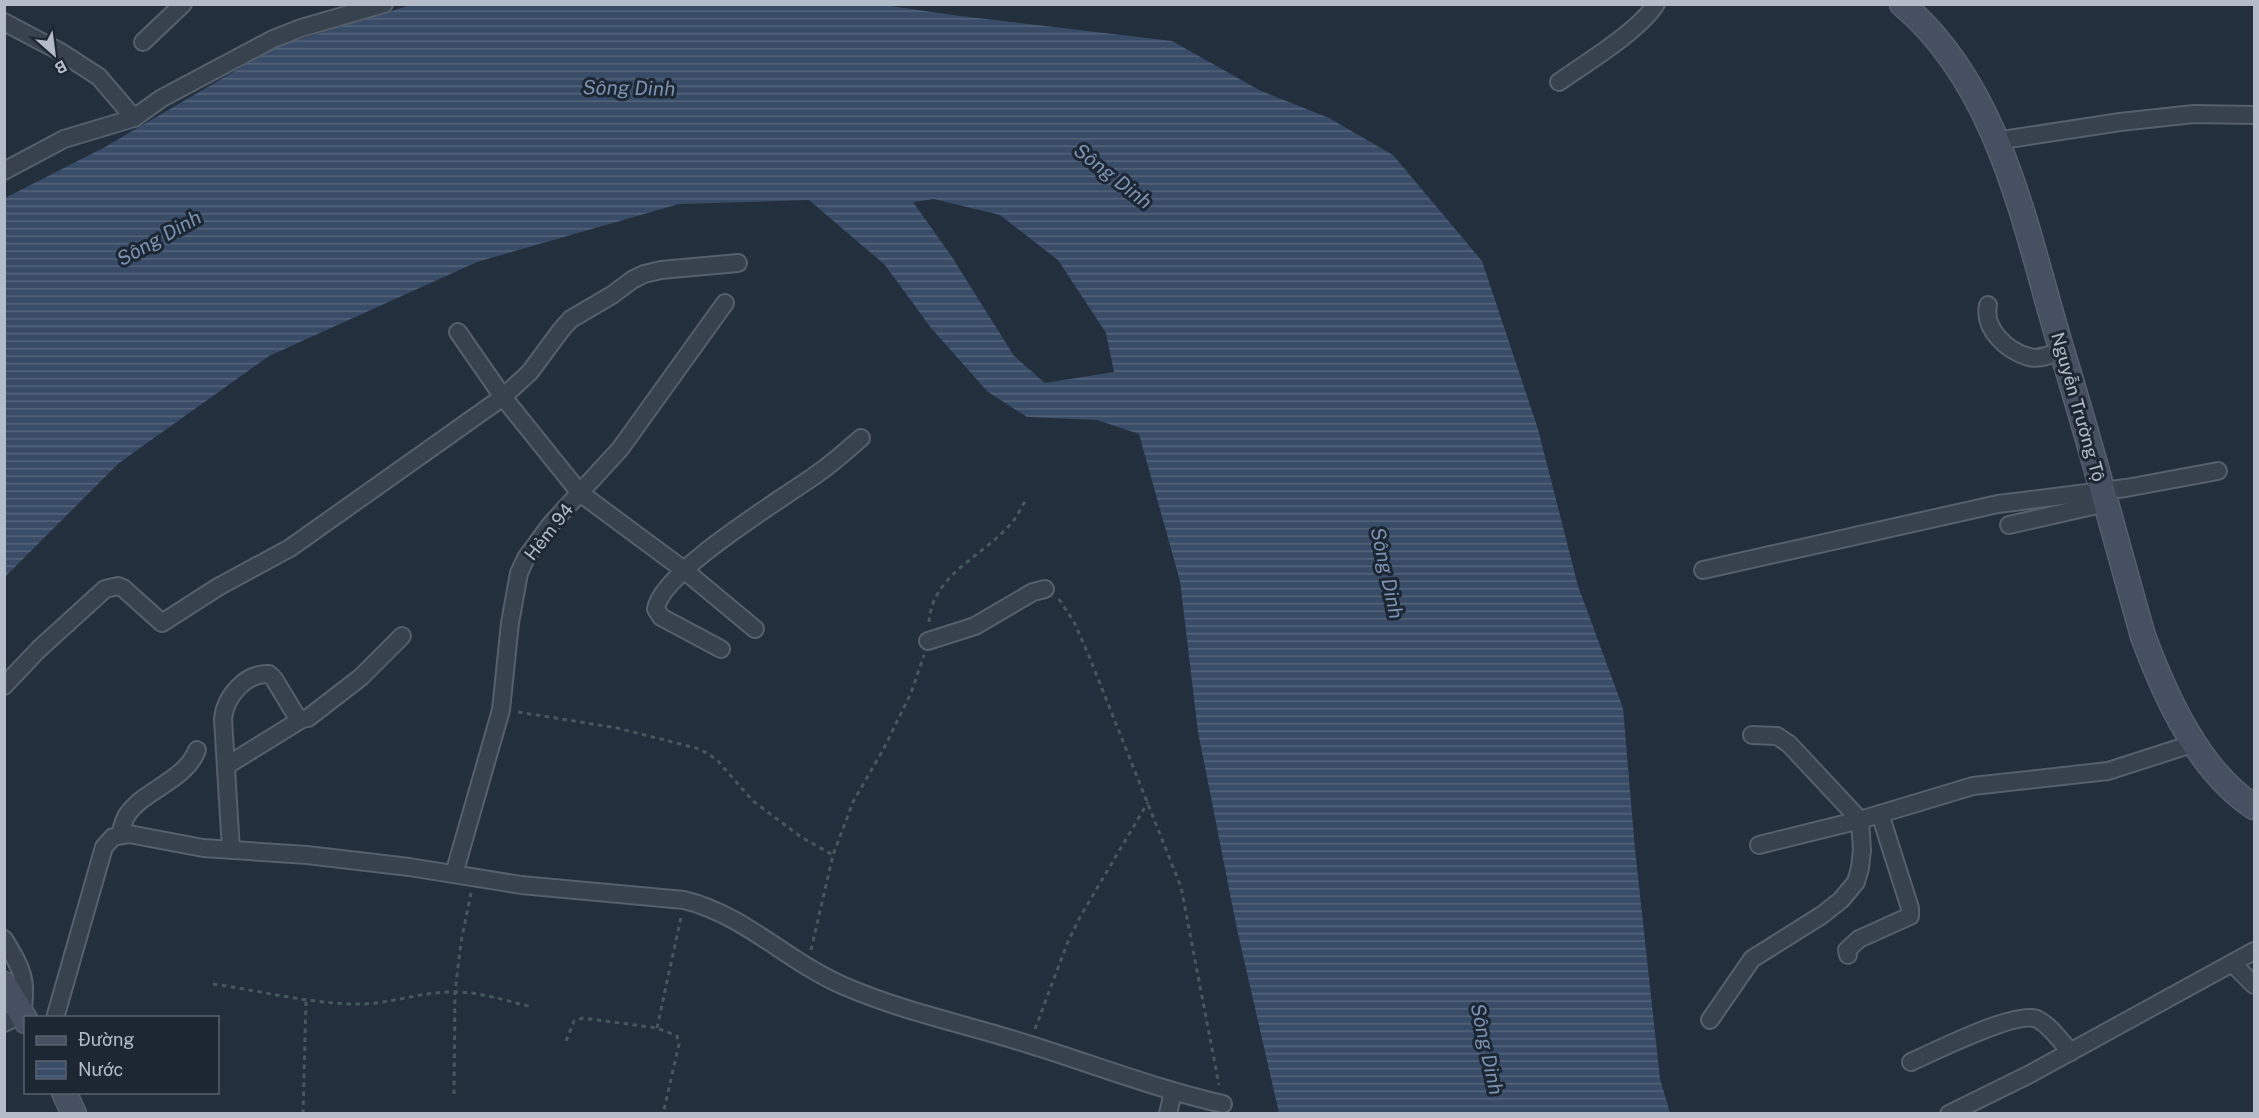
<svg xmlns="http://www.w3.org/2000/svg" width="2259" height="1118" viewBox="0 0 2259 1118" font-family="'Public Sans',sans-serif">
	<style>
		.water { fill: url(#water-rules); fill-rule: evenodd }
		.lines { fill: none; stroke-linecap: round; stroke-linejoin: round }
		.street-casing { stroke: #565f6c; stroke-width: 20 }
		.secondary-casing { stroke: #565f6c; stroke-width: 27 }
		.path { stroke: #44595c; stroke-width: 3; stroke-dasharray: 4.5 4.5; stroke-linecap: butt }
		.street { stroke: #38414e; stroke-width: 16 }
		.secondary { stroke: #465061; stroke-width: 24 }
		.labels { text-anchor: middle; stroke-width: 6; stroke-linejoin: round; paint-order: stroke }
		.street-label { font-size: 18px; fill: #b4bcc9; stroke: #1d2633 }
		.water-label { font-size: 20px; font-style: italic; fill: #7c92b1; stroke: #1d2633 }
	</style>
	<defs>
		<pattern id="water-rules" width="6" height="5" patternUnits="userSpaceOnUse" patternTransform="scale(1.5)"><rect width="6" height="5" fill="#394c67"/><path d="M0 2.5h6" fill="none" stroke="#53647b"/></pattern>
	</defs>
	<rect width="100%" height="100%" fill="#242f3e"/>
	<!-- water -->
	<path class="water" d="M414,4L883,5L960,16L1172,41L1261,91L1329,118L1393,155L1482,261L1538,429L1578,586L1623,708L1635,849L1660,1079L1670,1113H1279L1237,929L1198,732L1180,581L1139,434L1097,420L1027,417L988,392L931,328L885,265L809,200L679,204L477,262L269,356L119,463L5,577V198L105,147L278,46ZM934,199L1000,215L1058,260L1106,333L1114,372L1045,383L1014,356L952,257L913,202Z"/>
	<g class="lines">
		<!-- street casing -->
		<g class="street-casing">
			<g id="street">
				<path d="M4,22L59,51L99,77L134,118"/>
				<path d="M143,42L183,4"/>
				<path d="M1559,82C1586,63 1639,31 1656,4"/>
				<path d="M1996,141L2120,122L2194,114L2254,115"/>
				<path d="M4,171L64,139L134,118L162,98L273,39L301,28L384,4"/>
				<path d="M1988,305C1983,329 2007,351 2029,357C2040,360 2052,354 2062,350"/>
				<path d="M458,332L503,397L580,493L684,570L755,629"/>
				<path d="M2009,525L2106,503"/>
				<path d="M1703,570L1998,504L2126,488L2218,471"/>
				<path d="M928,641L975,626L1033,592L1045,589"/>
				<path d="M721,649L661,617L656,609C661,572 782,499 814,476C831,465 846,451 861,438"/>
				<path d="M4,686L39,649L105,589L118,586L123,588L162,623L218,587L290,548L503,397L530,372L561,330L571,319L612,295L632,280L644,274L661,270L738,263"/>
				<path d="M226,766L302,719"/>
				<path d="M120,835C122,829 123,822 126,817C140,791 185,782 197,750"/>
				<path d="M1759,845L1860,820L1973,786L2108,771L2195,743"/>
				<path d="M231,850L223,719C225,697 245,673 269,674L274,679L297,717L302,719L308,718L361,677L402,636"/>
				<path d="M454,874L501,710L510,623L519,573L526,558L551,524L620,449L725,303"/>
				<path d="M4,939C22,969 28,979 22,1014L4,1023"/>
				<path d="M1848,955L1847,950L1859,939L1910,916V908L1880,814"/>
				<path d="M2233,964L2254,985"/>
				<path d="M55,1018L104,847L113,837L129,834L203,848L307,855L409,867L521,885L684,900C745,915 788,962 844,986C904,1012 969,1025 1031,1045C1095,1065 1157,1089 1223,1104"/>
				<path d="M1710,1020L1752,959L1822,915L1841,900L1856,882L1860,868L1862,850L1860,820L1789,744L1777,736L1752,735"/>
				<path d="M1911,1062C1934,1052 2016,1010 2037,1019C2050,1025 2061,1042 2071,1052"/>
				<path d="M1168,1114L1173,1092"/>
				<path d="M1949,1114L2030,1074L2254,951"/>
			</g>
		</g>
		<!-- secondary casing -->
		<g class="secondary-casing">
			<g id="secondary">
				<path d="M1902,4C2002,88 2026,233 2062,351C2091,445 2116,541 2143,636C2165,696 2199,771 2254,807"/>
				<path d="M4,984L26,1021"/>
				<path d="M64,1092L74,1114"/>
			</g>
		</g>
		<!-- path -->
		<g class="path">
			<path d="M1059,599L1074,622L1089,656L1181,887L1219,1085"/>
			<path d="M929,622C932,573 987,555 1014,520C1018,514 1022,506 1026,500"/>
			<path d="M518,712L617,728L700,749L717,760L753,801L801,837L833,855"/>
			<path d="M811,950L833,855L853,802L884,748L911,693L924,655"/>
			<path d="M213,984C262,991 310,1004 359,1004C391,1004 423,991 455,992C481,992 507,1001 532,1007"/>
			<path d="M657,1028L681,917"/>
			<path d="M1035,1029L1067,944L1080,917L1148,802"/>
			<path d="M566,1041L574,1021L583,1018L657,1028L677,1036L679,1044L663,1114"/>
			<path d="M454,1094L455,992L461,942L471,893"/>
			<path d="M303,1114L306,1001"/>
		</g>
		<!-- street -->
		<use href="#street" class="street"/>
		<!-- secondary -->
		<use href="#secondary" class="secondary"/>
	</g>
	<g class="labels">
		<!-- street labels -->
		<g class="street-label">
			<text transform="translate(2078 407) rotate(74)" y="6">Nguyễn Trường Tộ</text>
			<text transform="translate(549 532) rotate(-52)" y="6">Hẻm 94</text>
		</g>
		<!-- water labels -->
		<g class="water-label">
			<text transform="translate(629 88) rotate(1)" y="7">Sông Dinh</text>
			<text transform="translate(1113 176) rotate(38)" y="7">Sông Dinh</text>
			<text transform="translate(159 238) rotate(-29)" y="7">Sông Dinh</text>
			<text transform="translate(1387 573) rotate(78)" y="7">Sông Dinh</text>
			<text transform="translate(1487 1049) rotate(78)" y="7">Sông Dinh</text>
		</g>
	</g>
	<!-- border -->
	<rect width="2259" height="1118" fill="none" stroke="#b4bcc9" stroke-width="12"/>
	<!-- legend -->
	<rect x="24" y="1016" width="195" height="78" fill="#1d2633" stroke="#59626f" stroke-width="1.5"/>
	<rect x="36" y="1036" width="30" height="9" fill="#465061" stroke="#59626f" stroke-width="1.5"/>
	<text x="78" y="1046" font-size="18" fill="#b4bcc9">Đường</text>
	<rect x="36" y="1061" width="30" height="18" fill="url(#water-rules)" stroke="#59626f" stroke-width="1.5"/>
	<text x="78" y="1076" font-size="18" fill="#b4bcc9">Nước</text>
	<!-- north arrow -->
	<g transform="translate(54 54) rotate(152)" stroke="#1d2633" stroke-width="4.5" paint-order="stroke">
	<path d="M0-4.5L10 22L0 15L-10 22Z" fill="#b4bcc9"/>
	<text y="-9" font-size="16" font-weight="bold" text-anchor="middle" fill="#b4bcc9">B</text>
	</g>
</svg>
